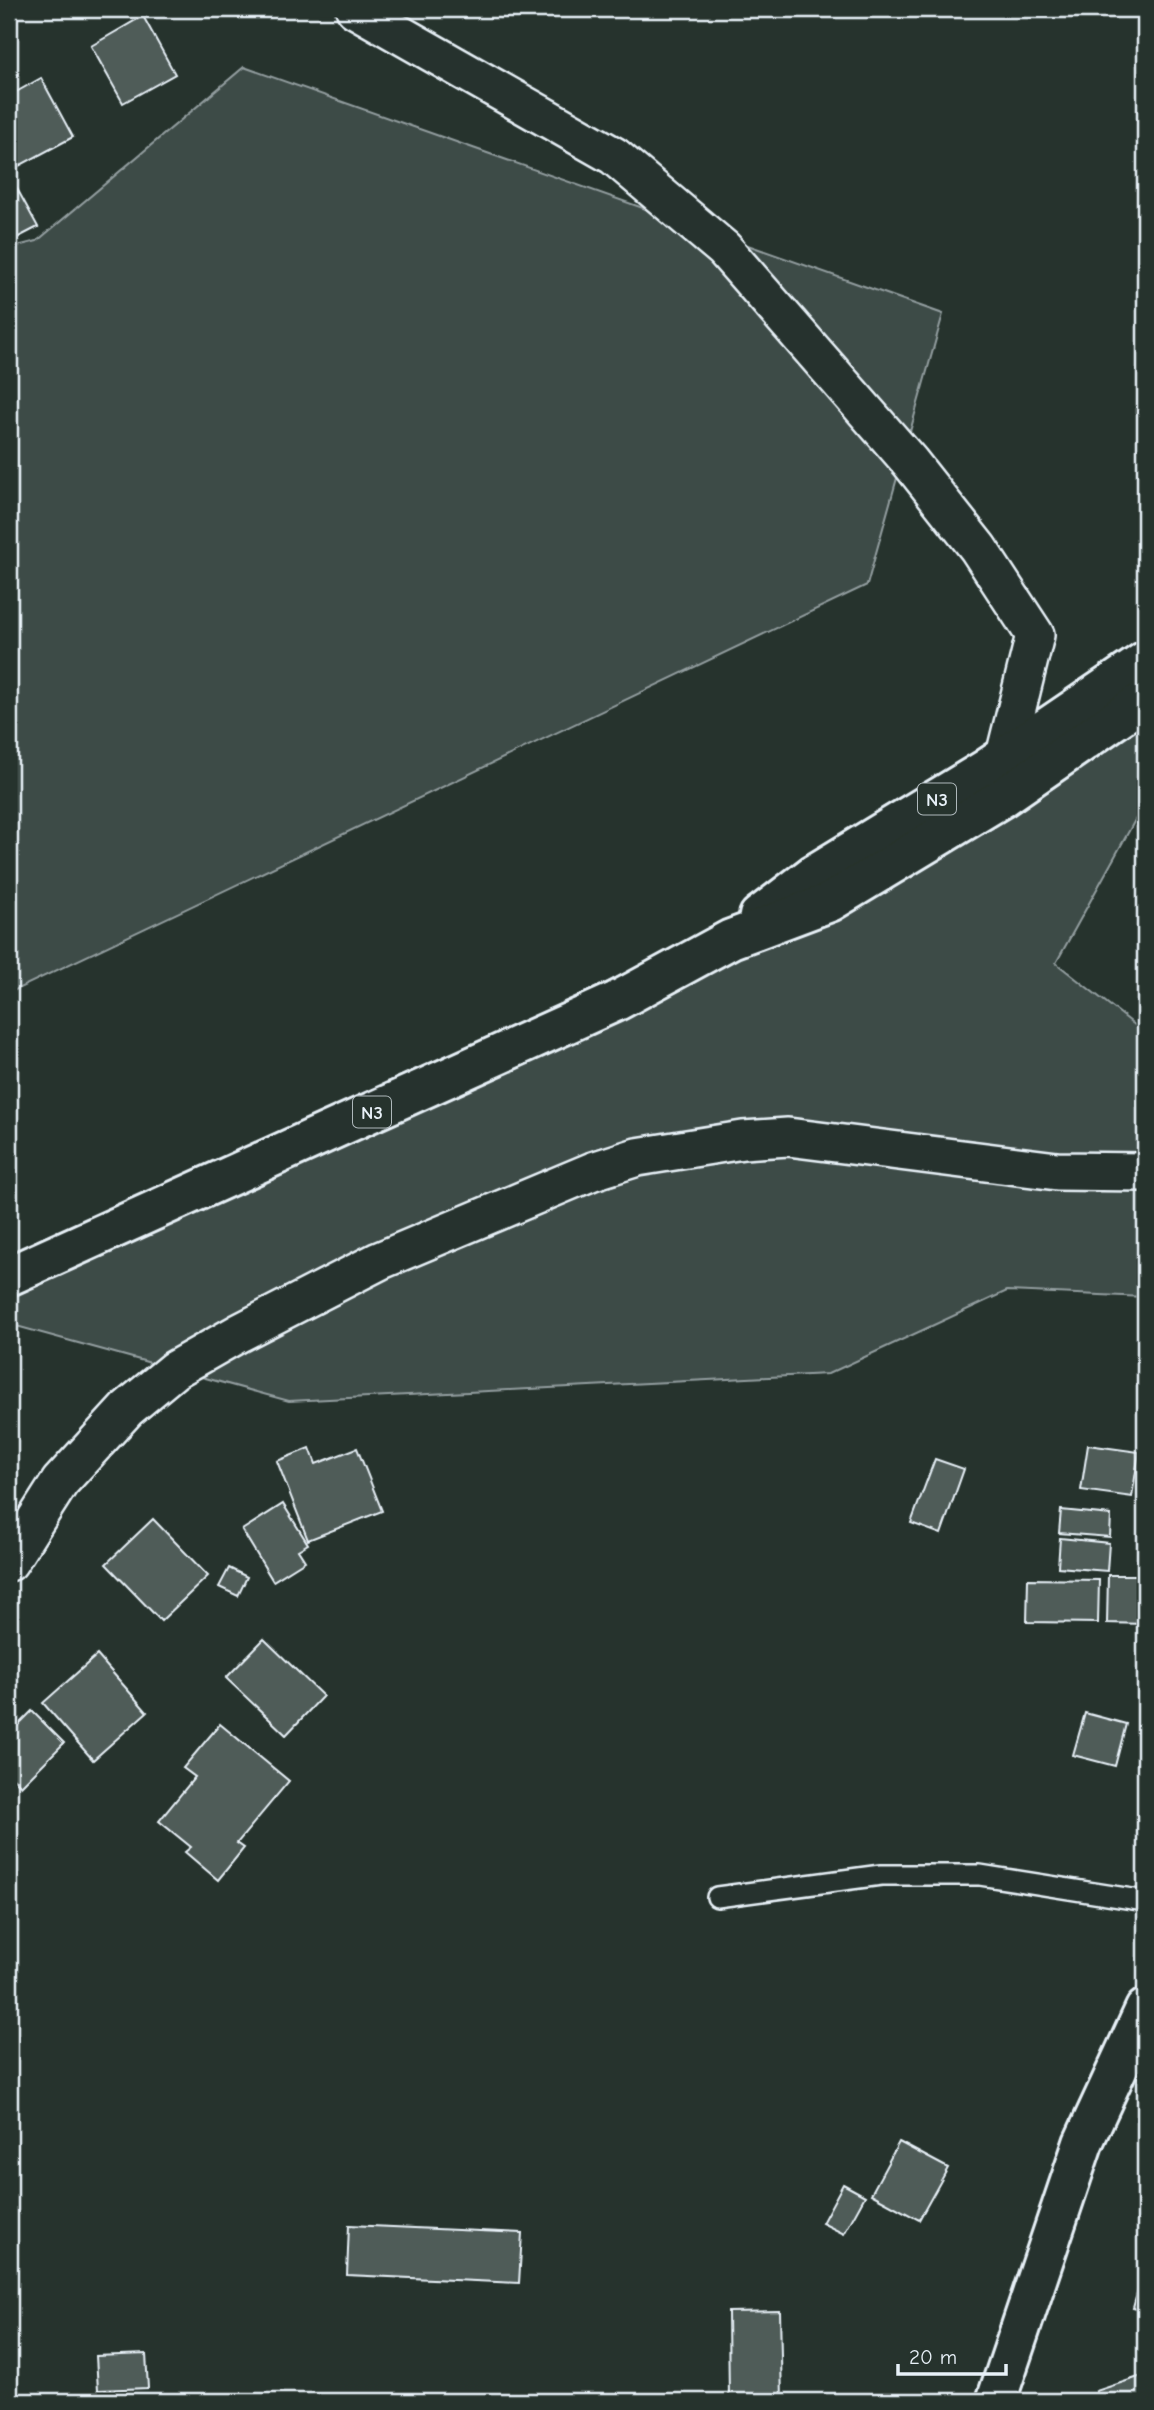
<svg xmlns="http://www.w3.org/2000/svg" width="1154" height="2410" viewBox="0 0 1154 2410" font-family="'Comic Neue',sans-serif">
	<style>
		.green { fill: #3e4b47; stroke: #939ea0; stroke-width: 2 }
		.building { fill: #505c59; stroke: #e8f1f8; stroke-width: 2 }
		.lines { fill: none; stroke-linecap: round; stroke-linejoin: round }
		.lane-casing { stroke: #e8f1f8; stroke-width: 24 }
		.street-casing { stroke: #e8f1f8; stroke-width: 42 }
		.primary-casing { stroke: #e8f1f8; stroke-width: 44 }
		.highway-casing { stroke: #e8f1f8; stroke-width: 44 }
		.lane { stroke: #26332d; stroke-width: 19 }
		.street { stroke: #26332d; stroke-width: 37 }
		.primary { stroke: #26332d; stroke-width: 38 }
		.highway { stroke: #26332d; stroke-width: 38 }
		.labels { text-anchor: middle; stroke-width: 7; stroke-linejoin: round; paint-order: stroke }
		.shield { fill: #26332d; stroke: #aeb8bb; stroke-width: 2 }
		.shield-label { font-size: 19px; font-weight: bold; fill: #e8f1f8 }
	</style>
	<rect width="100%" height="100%" fill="#26332d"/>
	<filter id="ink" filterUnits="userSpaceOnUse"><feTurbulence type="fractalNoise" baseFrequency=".0143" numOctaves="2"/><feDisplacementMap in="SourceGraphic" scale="14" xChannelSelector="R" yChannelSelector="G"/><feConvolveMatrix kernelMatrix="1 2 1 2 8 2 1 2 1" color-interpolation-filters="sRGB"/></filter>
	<g filter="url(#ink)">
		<!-- green -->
		<g class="green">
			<path d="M244,67L943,314L867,585L9,993V248L37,241Z"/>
			<path d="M1145,702V802L1056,963L1145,1033V1297L1007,1291L828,1374L289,1401L9,1324V1272L1000,792Z"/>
		</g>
		<!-- building -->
		<g class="building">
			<path d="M143,16L175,74L123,103L91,46Z"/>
			<path d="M41,78L73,137L19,166L9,147V96Z"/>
			<path d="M15,185L38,227L9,242V188Z"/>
			<path d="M1088,1445L1139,1452L1132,1497L1081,1490Z"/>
			<path d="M310,1448L316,1464L357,1448L382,1511L308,1540L277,1461Z"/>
			<path d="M935,1459L964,1469L941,1534L911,1523Z"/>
			<path d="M283,1504L308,1544L298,1550L305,1561L273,1581L242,1530Z"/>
			<path d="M1061,1510L1111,1515L1110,1537L1059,1533Z"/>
			<path d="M153,1519L208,1576L161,1621L106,1564Z"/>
			<path d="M1060,1538L1109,1543L1107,1571L1058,1567Z"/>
			<path d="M229,1568L247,1577L238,1596L219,1587Z"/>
			<path d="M1108,1575H1145V1624L1107,1623Z"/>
			<path d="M1028,1579L1099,1580L1098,1623L1027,1622Z"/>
			<path d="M264,1639L323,1696L286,1735L226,1678Z"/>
			<path d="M97,1655L147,1712L93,1760L43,1703Z"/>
			<path d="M32,1711L64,1743L21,1786L9,1774V1734Z"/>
			<path d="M1085,1713L1126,1724L1115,1766L1073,1755Z"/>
			<path d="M220,1724L289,1781L237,1843L244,1848L218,1880L185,1852L191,1847L159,1821L195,1777L183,1768Z"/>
			<path d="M899,2142L948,2168L919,2220L871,2194Z"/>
			<path d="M843,2184L865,2196L844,2234L822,2223Z"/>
			<path d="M349,2225L522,2233L519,2283L347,2275Z"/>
			<path d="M1145,2265V2311L1133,2308Z"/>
			<path d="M780,2311L782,2401H729L728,2312Z"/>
			<path d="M146,2354L148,2388L98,2390L96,2356Z"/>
			<path d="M1145,2375V2401H1100L1096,2391Z"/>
		</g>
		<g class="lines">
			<!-- lane casing -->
			<g class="lane-casing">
				<path id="lane" d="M717,1897L881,1875H980L1145,1901"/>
			</g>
			<!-- street casing -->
			<g class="street-casing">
				<g id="street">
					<path d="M355,9L614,156L724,249L910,462L978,548L1035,635L1005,756"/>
					<path d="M9,1562L60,1482L127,1409L174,1370L239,1333L379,1261L593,1171L637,1157L743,1140L788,1137L1057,1171L1145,1172"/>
				</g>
			</g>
			<!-- primary casing -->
			<g class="primary-casing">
				<path id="primary" d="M996,2401L1083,2143L1145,2009"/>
			</g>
			<!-- highway casing -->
			<g class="highway-casing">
				<g id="highway">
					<path d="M759,916L814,874L986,769L1145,661"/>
					<path d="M9,1276L617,1001L731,939L830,902L1002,798L1145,699"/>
				</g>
			</g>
			<!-- lane -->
			<use href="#lane" class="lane"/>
			<!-- street -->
			<use href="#street" class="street"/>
			<!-- primary -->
			<use href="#primary" class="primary"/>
			<!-- highway -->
			<use href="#highway" class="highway"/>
		</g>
	</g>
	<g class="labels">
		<!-- shield labels -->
		<g class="shield">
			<rect x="918" y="783.5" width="38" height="31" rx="5"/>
			<rect x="353" y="1096.5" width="38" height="31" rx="5"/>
		</g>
		<g class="shield-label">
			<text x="937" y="806">N3</text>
			<text x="372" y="1119">N3</text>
		</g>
	</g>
	<!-- margin -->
	<rect width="1154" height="2410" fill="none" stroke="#26332d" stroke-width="35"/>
	<rect x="18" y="18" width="1119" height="2375" fill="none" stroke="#e8f1f8" stroke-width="2.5" filter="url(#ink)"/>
	<!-- scale -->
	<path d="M898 2364v10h108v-10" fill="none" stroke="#e8f1f8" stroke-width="3.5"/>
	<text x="909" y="2364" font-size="21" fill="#e8f1f8" stroke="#26332d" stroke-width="5" paint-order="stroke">20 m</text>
</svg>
